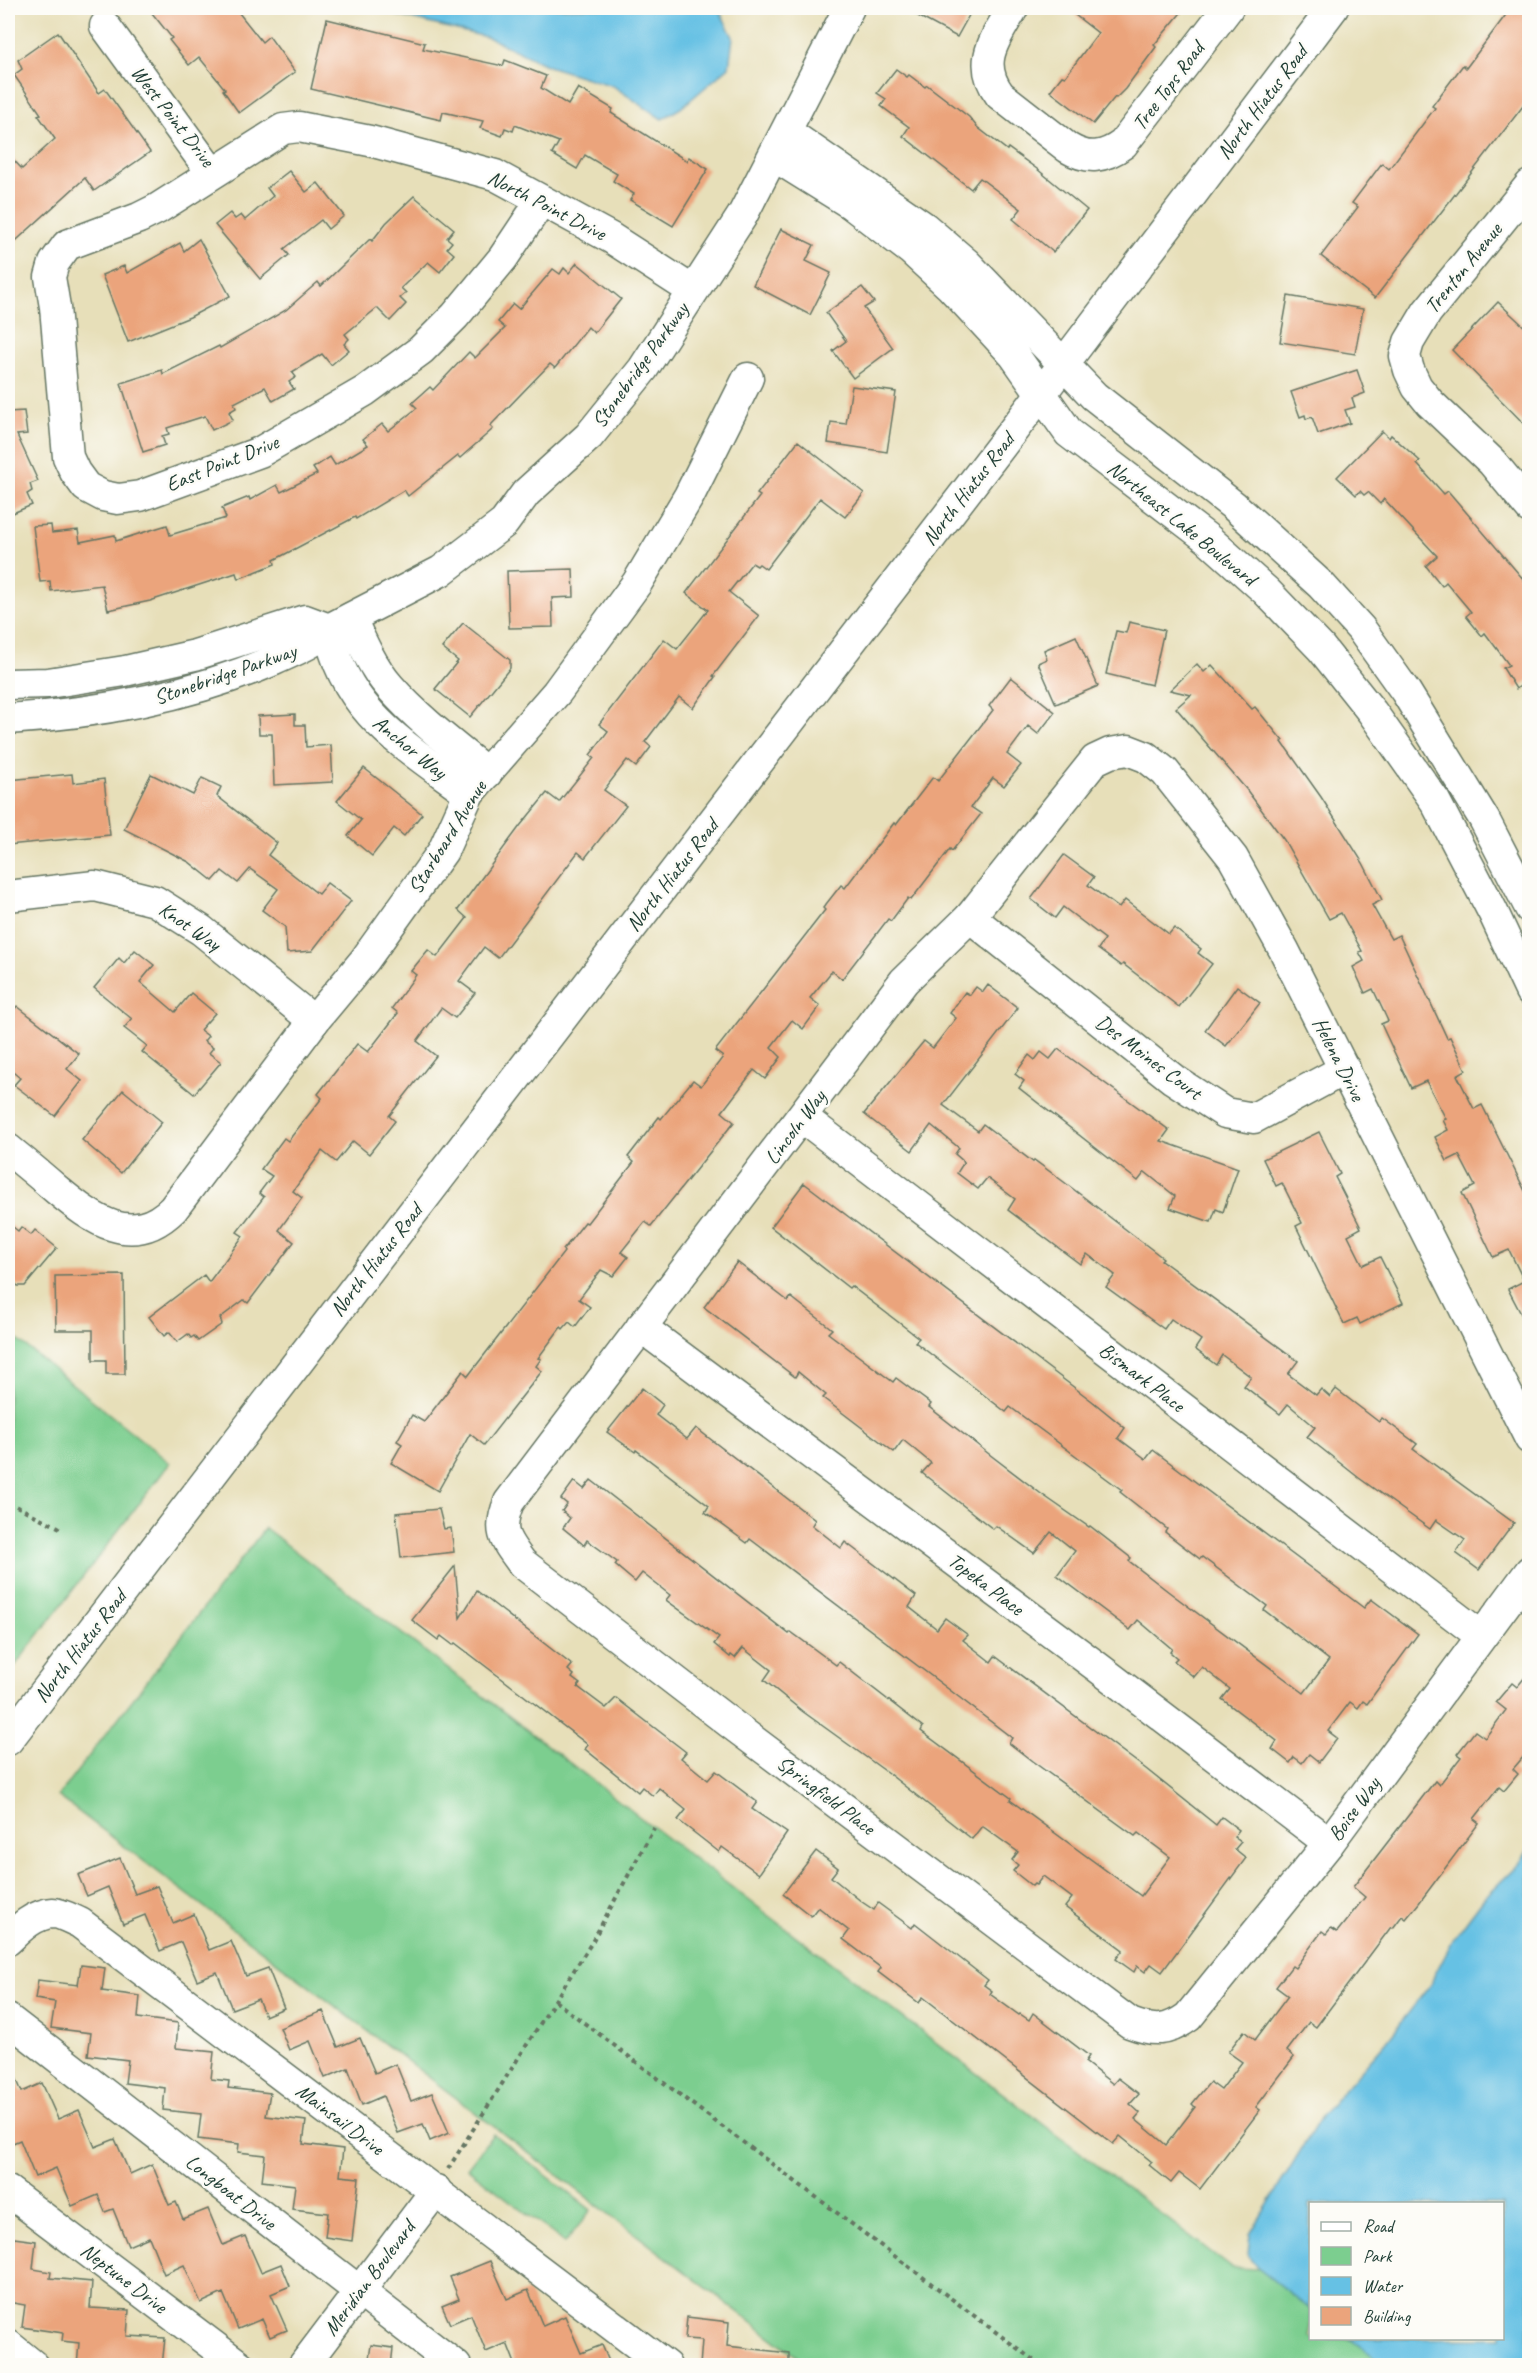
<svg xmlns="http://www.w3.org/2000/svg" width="1537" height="2373" viewBox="0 0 1537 2373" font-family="Caveat,sans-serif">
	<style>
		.green { fill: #7cce8f; stroke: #4e8662; stroke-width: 1.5 }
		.water { fill: #66c1e4; stroke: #427f8c; stroke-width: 1.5 }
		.building { fill: #eba47c }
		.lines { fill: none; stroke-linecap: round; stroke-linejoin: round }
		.minor-casing { stroke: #657663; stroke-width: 33 }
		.path { stroke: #657663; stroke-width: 4; stroke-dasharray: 4.5 4.5; stroke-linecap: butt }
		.minor { stroke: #fff; stroke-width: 30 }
		.labels { text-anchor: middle; stroke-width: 5; stroke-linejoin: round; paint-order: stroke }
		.street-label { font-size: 21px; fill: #1f3d34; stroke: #fdfcf7 }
	</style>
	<rect width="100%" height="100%" fill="#fdfcf7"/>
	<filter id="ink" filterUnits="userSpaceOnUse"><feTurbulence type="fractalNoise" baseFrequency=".0167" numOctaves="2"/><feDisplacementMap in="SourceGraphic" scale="12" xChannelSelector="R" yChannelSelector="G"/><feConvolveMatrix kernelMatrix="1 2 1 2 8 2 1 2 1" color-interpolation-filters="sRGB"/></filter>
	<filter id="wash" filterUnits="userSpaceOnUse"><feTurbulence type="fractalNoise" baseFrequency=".008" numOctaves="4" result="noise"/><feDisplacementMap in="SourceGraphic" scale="24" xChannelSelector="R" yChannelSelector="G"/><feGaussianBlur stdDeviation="1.35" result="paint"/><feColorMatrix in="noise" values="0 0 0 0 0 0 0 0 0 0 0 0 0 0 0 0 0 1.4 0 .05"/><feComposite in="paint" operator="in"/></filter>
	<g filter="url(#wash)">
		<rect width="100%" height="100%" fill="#e7dfb9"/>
		<!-- green -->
		<g class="green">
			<path d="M8,1332L170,1463L8,1675Z"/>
			<path d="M265,1528L654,1828L1232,2268L1259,2269L1310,2309V2338L1350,2339L1386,2365H808L58,1796Z"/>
			<path d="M493,2134L591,2210L565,2243L467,2168Z"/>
		</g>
		<!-- water -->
		<g class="water">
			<path d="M366,8H718L733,37L729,67L681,108L662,119L613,86L548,66L490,38Z"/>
			<path d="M1529,1849V2365H1386L1350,2339L1502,2338V2204H1310V2309L1259,2269L1248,2255L1250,2234L1322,2115L1386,2042L1427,1989L1454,1938L1484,1898L1519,1864Z"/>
		</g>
		<g id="blocks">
			<!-- building -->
			<g class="building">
				<path d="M148,8H235L262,42L269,36L295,72L239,113L223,90L225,89L199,57L189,65L169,40L172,38Z"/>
				<path d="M903,8H973L957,37Z"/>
				<path d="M1066,8H1185L1154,45L1156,47L1125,89L1116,98L1115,97L1093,124L1050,91L1062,76L1065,77L1098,33Z"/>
				<path d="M1511,8H1530V97L1375,298L1321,256L1358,207L1352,203L1382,163L1389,169L1435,108L1432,106L1463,65L1466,68Z"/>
				<path d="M327,19L425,43L423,49L503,66L505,60L546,76L541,88L568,105L578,88L613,109L611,113L687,161L689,157L708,169L673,226L630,200L634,194L613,181L617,174L585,155L577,169L552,154L559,142L515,125L513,131L505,128L502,136L480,128L483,121L443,112L441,120L311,89Z"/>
				<path d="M58,32L99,93L105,89L150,152L94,191L85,178L8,248V154L22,169L55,139L38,115L41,114L14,75L22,69L18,60Z"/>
				<path d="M896,69L907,77L909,75L925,87L927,85L969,117L977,127L1007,150L1008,148L1037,169L1087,210L1053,252L1013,219L1021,209L980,178L971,189L903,136L909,127L881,106L886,99L877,93Z"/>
				<path d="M289,171L306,192L318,183L344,216L328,229L321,220L284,249L289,255L260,279L215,225L230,213L235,219L241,215L245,220L273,196L267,188Z"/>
				<path d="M414,196L454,229L447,238L452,242L447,248L454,254L440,272L428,262L401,288L406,293L400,298L406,304L390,321L377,308L345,334L349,339L344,344L349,350L331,365L322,354L292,372L296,377L289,382L294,389L273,401L265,387L234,403L236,408L229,412L233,420L212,430L205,416L167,428L169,434L162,436L165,445L143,452L121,383L162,370L163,374L219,346L220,348L286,310L318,282L321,286L370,239L372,241L386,223Z"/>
				<path d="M781,229L814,245L806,261L831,273L810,315L753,285Z"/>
				<path d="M199,239L230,296L190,317L128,342L102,275L124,266L127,273L180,243L184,251Z"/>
				<path d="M577,263L621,299L594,333L588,327L555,368L550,364L490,426L493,429L460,458L458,456L408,496L404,490L356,519L355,517L274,560L275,564L238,579L236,573L150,601L108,610L102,585L51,591L50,581L40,582L33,526L51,525L52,533L78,530L80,542L115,535L116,541L167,525L170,535L226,518L222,508L249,497L250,500L277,485L281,492L317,474L313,468L330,457L335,465L368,445L363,439L382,424L388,431L417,408L412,403L430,387L433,390L469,352L475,358L505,328L498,322L513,304L519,309L553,269L560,274L564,268L569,273Z"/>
				<path d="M862,287L874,302L864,308L893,348L853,378L833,351L846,341L826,313Z"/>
				<path d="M1288,296L1363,309L1355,354L1280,342Z"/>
				<path d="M1498,302L1530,332V430L1452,350Z"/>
				<path d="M1357,370L1365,393L1352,398L1355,407L1345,410L1350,423L1318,434L1312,417L1306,419L1305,415L1300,417L1291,392Z"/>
				<path d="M852,386L896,392L887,452L828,443L831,422L846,424Z"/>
				<path d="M24,411L27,434L17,435L38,481L30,484L32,491L27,494L32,505L8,515V412Z"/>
				<path d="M1382,431L1389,438L1391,435L1420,461L1417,464L1444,494L1448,491L1530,587V680L1516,689L1503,668L1509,665L1485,633L1482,636L1466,616L1471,612L1446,582L1442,586L1426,566L1437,556L1384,499L1380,504L1368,492L1364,495L1360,491L1356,495L1337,477Z"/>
				<path d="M798,441L864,493L845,517L820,498L766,569L759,564L757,566L752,563L729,592L759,616L713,676L715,677L693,708L679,697L645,742L651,747L636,767L627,760L604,790L626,806L585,858L578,852L498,958L484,947L459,981L475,993L455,1018L441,1008L417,1041L436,1056L389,1116L395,1121L369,1154L353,1141L336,1162L322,1151L293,1191L302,1198L279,1230L294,1242L248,1303L244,1300L220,1318L222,1324L198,1341L194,1336L191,1338L188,1334L177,1342L169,1332L164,1336L149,1317L204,1275L209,1282L243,1236L237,1232L264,1197L259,1193L272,1176L261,1169L284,1138L288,1141L322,1098L318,1094L357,1044L368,1052L398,1013L392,1008L416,975L411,971L428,950L437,957L467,918L458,910L520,826L547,793L559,802L594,758L590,755L608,731L599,724L664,639L677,649L708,610L686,593L760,496L757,494Z"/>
				<path d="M573,569L574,597L552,598L553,627L509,628L507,571Z"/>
				<path d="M1129,622L1164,630L1152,685L1106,674L1116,631L1126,633Z"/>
				<path d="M463,623L510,660V668L470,717L435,689L458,661L442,648Z"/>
				<path d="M1076,636L1098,686L1056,704L1038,663L1047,659L1044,650Z"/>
				<path d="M1197,664L1204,672L1212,665L1252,709L1255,707L1283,741L1282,742L1321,797L1363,863L1382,900L1372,905L1391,939L1399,935L1447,1038L1450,1037L1466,1070L1457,1075L1474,1109L1482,1105L1530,1201V1331L1508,1289L1524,1281L1509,1250L1493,1257L1462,1193L1475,1186L1459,1155L1447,1161L1435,1137L1448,1130L1443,1120L1446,1119L1426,1081L1411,1088L1381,1024L1388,1021L1373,989L1365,993L1353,967L1364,961L1359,952L1362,951L1341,913L1329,919L1284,840L1246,789L1176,708L1191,695L1170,690Z"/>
				<path d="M1011,677L1055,712L1038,734L1028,726L1007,754L1021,765L1004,786L993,778L971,807L981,814L952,851L950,849L911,900L908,898L891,921L888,919L842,979L832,971L810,998L820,1006L803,1029L792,1020L771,1047L781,1057L765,1079L754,1070L722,1112L734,1122L651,1226L645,1222L621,1252L628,1257L613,1276L601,1270L579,1299L590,1307L575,1327L569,1322L563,1329L561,1327L538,1358L541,1359L536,1366L542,1371L484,1445L470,1434L438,1491L391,1463L402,1444L397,1441L412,1415L424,1422L463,1371L468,1376L564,1252L563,1250L585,1222L587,1223L634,1162L628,1157L659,1117L661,1119L693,1080L701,1086L723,1057L715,1051L825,910L823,908L841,885L845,888L894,823L896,825L933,777L938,781L993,710L989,706Z"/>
				<path d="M295,714V725H305L306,747L331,745L333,782L274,785L272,734H259L258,716Z"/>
				<path d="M364,768L422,814L404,836L394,828L372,856L348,836L361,820L337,801Z"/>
				<path d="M72,774L73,783L104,779L110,835L8,845V780Z"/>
				<path d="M151,774L193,795L202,778L221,787L217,796L277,843L268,855L318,894L327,883L351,901L312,951L287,953L285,927L262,910L278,889L250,869L238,883L222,871L213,881L189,862L124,829Z"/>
				<path d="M1064,855L1094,877L1088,885L1119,908L1125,900L1169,934L1174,928L1201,949L1198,953L1212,964L1179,1007L1123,964L1121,966L1098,949L1105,939L1063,907L1055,918L1031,899Z"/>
				<path d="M135,950L154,965L140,982L175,1012L191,993L215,1013L200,1030L208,1036L204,1041L213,1048L209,1053L221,1062L194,1094L142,1052L147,1046L124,1028L132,1019L94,988L119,958L124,963Z"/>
				<path d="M988,985L1018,1008L943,1105L978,1131L983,1124L1033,1162L1034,1160L1064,1182L1163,1258L1161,1260L1298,1361L1288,1374L1316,1395L1321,1389L1330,1397L1336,1389L1379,1422L1382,1418L1417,1444L1413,1449L1514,1523L1479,1570L1456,1553L1465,1540L1436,1520L1430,1529L1359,1478L1307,1437L1315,1427L1288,1404L1280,1414L1244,1386L1251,1377L1222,1355L1216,1365L1195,1349L1201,1340L1171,1319L1164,1329L1106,1287L1115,1275L1087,1254L1080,1264L1008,1210L1015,1199L987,1178L978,1189L957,1173L964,1162L955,1154L959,1148L931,1125L912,1151L864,1114L924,1041L933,1048L956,1018L950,1013L965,992L970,995L976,987L983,992Z"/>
				<path d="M1237,986L1260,1003L1226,1046L1205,1030Z"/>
				<path d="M17,1006L79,1054L67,1069L82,1081L55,1116L14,1085L20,1078L8,1068V1018Z"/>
				<path d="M1058,1049L1169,1130L1161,1141L1238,1168L1223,1212L1216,1209L1211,1222L1170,1208L1175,1196L1145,1172L1138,1181L1019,1088L1024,1081L1015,1074L1029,1055L1035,1060L1041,1052L1050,1059Z"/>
				<path d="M123,1090L162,1122L121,1173L82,1140Z"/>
				<path d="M1319,1132L1340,1174L1335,1177L1361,1228L1348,1235L1363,1265L1380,1257L1403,1303L1360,1324L1357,1318L1344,1324L1296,1226L1302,1223L1282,1183L1276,1186L1263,1159Z"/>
				<path d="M804,1183L1092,1401L1125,1428L1118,1438L1146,1459L1153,1450L1364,1608L1371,1599L1418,1634L1367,1704L1363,1701L1358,1708L1350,1702L1328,1731L1337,1738L1319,1762L1309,1754L1302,1763L1294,1757L1290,1763L1272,1749L1277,1741L1222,1699L1230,1689L1202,1667L1194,1677L1174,1661L1177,1658L1170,1652L1172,1649L1138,1620L1130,1630L1057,1575L1075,1551L1051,1532L1034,1553L996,1526L993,1529L922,1473L931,1463L903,1440L894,1452L823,1398L826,1395L798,1372L795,1377L704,1307L737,1262L788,1301L791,1297L832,1329L828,1333L893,1382L896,1378L931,1404L929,1407L989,1454L1040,1493L1089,1527L1090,1526L1131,1558L1129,1561L1169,1592L1304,1693L1329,1660L1264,1610L1267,1606L1202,1557L1200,1559L1165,1532L1167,1529L1120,1492L1122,1490L1010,1407L1006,1412L915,1342L919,1338L851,1286L849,1288L771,1227Z"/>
				<path d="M8,1223L18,1231L21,1227L31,1235L35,1230L57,1248L25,1286H18L8,1277Z"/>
				<path d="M124,1275L125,1374H106V1360H93V1330H56L55,1276Z"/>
				<path d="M642,1388L663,1405L656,1415L687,1439L696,1428L815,1520L812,1525L841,1548L845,1542L916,1596L909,1607L937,1629L945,1618L968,1635L963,1640L991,1662L995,1656L1146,1769L1216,1825L1222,1817L1239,1830L1234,1837L1241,1842L1235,1849L1246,1858L1162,1972L1151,1964L1145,1972L1137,1966L1134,1972L1116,1959L1123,1950L1065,1907L1072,1898L1043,1876L1036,1885L1034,1884L1032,1886L1013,1871L1018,1865L1012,1860L1018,1852L982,1826L972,1839L888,1773L802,1711L764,1680L771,1670L743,1648L735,1658L731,1655L730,1657L714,1644L719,1638L666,1600L670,1595L642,1573L635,1582L615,1565L617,1562L587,1540L584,1545L563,1528L570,1518L562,1511L567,1504L561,1499L574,1481L584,1489L591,1480L789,1634L791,1632L836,1665L839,1662L923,1727L921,1731L1011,1798L1010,1800L1141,1896L1170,1857L1138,1833L1135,1836L1032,1761L1009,1743L1012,1738L951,1691L750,1539L747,1543L705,1512L709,1506L636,1450L635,1452L607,1432Z"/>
				<path d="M439,1509L444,1529L451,1528L454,1552L401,1558L396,1513Z"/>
				<path d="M455,1566L460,1618L477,1591L572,1665L568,1670L574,1675L572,1678L580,1684L578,1687L606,1708L616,1698L686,1752L681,1758L708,1780L716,1771L757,1802L752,1809L787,1833L759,1874L722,1847L719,1852L678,1820L686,1810L659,1788L653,1796L642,1787L638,1792L585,1749L588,1745L505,1681L455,1643L453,1645L441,1636L438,1640L412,1620Z"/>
				<path d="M1530,1671V1749L1513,1769L1518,1774L1504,1791L1499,1787L1474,1819L1479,1823L1419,1903L1406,1919L1402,1916L1393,1928L1391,1927L1316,2027L1309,2022L1287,2051L1294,2057L1256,2107L1260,2110L1200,2189L1179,2173L1171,2183L1149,2165L1152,2162L1120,2136L1113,2144L923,1997L919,2003L878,1972L881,1968L843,1939L849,1931L818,1907L811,1916L783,1894L816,1851L838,1868L831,1877L862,1902L874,1910L878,1903L912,1928L915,1923L988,1980L984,1985L992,1991L990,1994L1019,2015L1020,2014L1029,2020L1033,2013L1089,2056L1085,2062L1113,2084L1118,2078L1139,2094L1130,2104L1140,2113L1135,2119L1166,2145L1195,2107L1192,2104L1210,2082L1221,2090L1242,2062L1228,2052L1244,2031L1255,2040L1288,1996L1276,1987L1292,1966L1295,1968L1322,1931L1326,1934L1331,1928L1337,1932L1365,1897L1353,1887L1435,1781L1439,1785L1461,1757L1457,1754L1475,1731L1485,1738L1506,1710L1496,1702L1512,1683L1517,1687Z"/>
				<path d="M120,1858L135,1894L157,1886L173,1923L194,1914L209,1950L231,1941L246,1976L268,1968L284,2008L265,2016L258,1999L232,2009L217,1972L197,1980L181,1942L160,1951L145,1915L123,1924L108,1887L87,1896L78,1875Z"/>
				<path d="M81,1965L105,1968L102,1991L140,1996L138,2018L178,2023L176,2048L214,2052L211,2079L229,2081L228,2088L270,2093L266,2116L306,2121L303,2144L343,2149L340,2176L359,2178L352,2241L325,2237L328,2213L292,2209L295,2185L262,2181L265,2155L238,2152L239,2144L198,2139L201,2114L163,2110L165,2088L125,2083L128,2060L88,2055L91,2033L51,2028L55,2002L35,1999L38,1980L78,1985Z"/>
				<path d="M323,2011L338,2047L360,2038L375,2073L396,2064L411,2101L432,2093L449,2133L430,2141L423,2124L398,2133L383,2096L362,2105L348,2068L325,2078L310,2041L289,2050L280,2028Z"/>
				<path d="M8,2059L22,2092L42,2083L58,2119L79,2110L95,2147L115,2139L130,2174L152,2164L169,2205L176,2202L183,2219L208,2209L223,2245L245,2236L261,2272L281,2264L290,2286L271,2294L287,2330L270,2337L262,2319L238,2329L223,2293L201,2303L184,2265L164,2274L149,2237L128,2246L113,2209L105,2212L98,2195L72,2206L56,2168L35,2177L20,2140L8,2145Z"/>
				<path d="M14,2238L36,2241L33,2269L51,2272L50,2278L92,2282L90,2308L129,2310L127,2336L165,2338L162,2366H77L79,2343L62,2341L63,2333L22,2327L25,2305L8,2302V2242L13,2243Z"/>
				<path d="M490,2261L507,2299L528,2290L543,2326L565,2316L581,2353L602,2345L611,2366H516L507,2343L486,2352L471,2315L450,2324L442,2306L459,2299L450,2277Z"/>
				<path d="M687,2317L729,2322L727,2346L789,2353V2366H700L702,2340L685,2339Z"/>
				<path d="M371,2345L393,2348L391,2366H368Z"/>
			</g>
		</g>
	</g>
	<g filter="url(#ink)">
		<use href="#blocks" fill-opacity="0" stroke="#657663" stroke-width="1.5"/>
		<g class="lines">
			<!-- minor casing -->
			<g class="minor-casing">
				<g id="minor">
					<path d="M1013,8C996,38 975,62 1000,95L1068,148C1088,160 1104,158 1123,144L1228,8"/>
					<path d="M105,26L212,173"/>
					<path d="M787,132L924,227L966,263L1094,396L1234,506L1321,585L1361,629L1406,692L1484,819L1530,908"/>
					<path d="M774,156L851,204L911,250L951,287L1014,355L1069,433L1208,539L1266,591L1321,648L1372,712L1435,801L1493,912L1530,991"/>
					<path d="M1530,185L1427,312L1409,342L1405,356L1409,370L1417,387L1430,403L1492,462L1530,508"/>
					<path d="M541,201L503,258L455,316L421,350L365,391L260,452L140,496L118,499L103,496L86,487L75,472L68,457L55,307L50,277L54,263L67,245L139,218L157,209L283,129L299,127L370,141L495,175L611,238L693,291"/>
					<path d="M351,618C361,641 373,668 390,687C418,719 454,746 487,773"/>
					<path d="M329,629C343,712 408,747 469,793"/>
					<path d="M8,684L48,683L125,671L195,655L305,620L329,629"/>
					<path d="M8,719C99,713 189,697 274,660C294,651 313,644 329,629L441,571L504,523L526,493L589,436L643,369L742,216L849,8"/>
					<path d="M8,896L95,886L155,901L201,930L314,1021"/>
					<path d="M970,917L1173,1079L1225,1113L1254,1118L1345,1069"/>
					<path d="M802,1117L1481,1636"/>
					<path d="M8,1149C24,1162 41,1176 57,1190C93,1220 132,1249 173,1209L314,1021L364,961L443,851L469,793L557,692L637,583L689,496L748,378"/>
					<path d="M641,1327L1096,1666L1329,1843"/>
					<path d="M1530,1439L1284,950L1233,858L1165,772L1146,757L1128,750L1110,753L1095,760L970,917L904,981L509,1502C497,1531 504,1539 522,1563L730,1723L1130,2023C1154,2032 1167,2032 1188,2017L1329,1843L1530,1571"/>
					<path d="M8,1740L1041,394L1333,8"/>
					<path d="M8,1940C20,1928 34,1914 53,1913C61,1913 73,1920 80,1923L666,2366"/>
					<path d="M8,2019L456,2366"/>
					<path d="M8,2191L240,2366"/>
					<path d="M8,2345L34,2366"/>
					<path d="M303,2366L436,2190"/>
				</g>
			</g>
			<!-- path -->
			<g class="path">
				<path d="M8,1502L60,1528"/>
				<path d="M555,2001L1041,2366"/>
				<path d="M448,2169L592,1942L654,1828"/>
			</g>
			<!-- minor -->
			<use href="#minor" class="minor"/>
		</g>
	</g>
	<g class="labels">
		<!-- street labels -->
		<g class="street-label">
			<text transform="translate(1168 86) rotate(-53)" y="7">Tree Tops Road</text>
			<text transform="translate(1262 102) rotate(-53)" y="7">North Hiatus Road</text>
			<text transform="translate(173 116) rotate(52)" y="7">West Point Drive</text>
			<text transform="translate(547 205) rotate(27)" y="7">North Point Drive</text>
			<text transform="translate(1463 268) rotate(-51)" y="7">Trenton Avenue</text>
			<text transform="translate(640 365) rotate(-54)" y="7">Stonebridge Parkway</text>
			<text transform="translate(222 463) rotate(-22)" y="7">East Point Drive</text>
			<text transform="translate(968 489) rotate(-52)" y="7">North Hiatus Road</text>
			<text transform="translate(1182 523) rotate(39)" y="7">Northeast Lake Boulevard</text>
			<text transform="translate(225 674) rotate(-19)" y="7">Stonebridge Parkway</text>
			<text transform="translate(410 747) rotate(39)" y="7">Anchor Way</text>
			<text transform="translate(447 837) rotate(-58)" y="7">Starboard Avenue</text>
			<text transform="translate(672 875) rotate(-52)" y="7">North Hiatus Road</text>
			<text transform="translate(190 926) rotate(34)" y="7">Knot Way</text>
			<text transform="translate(1149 1057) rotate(37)" y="7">Des Moines Court</text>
			<text transform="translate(1339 1059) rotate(63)" y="7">Helena Drive</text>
			<text transform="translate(795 1127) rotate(-53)" y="7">Lincoln Way</text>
			<text transform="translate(376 1260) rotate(-52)" y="7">North Hiatus Road</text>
			<text transform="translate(1142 1377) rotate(37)" y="7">Bismark Place</text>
			<text transform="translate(986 1584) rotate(37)" y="7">Topeka Place</text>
			<text transform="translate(80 1646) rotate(-52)" y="7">North Hiatus Road</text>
			<text transform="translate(826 1795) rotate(37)" y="7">Springfield Place</text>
			<text transform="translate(1354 1809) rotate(-54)" y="7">Boise Way</text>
			<text transform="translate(340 2119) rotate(37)" y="7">Mainsail Drive</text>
			<text transform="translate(231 2192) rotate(38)" y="7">Longboat Drive</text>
			<text transform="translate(124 2278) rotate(37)" y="7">Neptune Drive</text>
			<text transform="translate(369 2278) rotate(-53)" y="7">Meridian Boulevard</text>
		</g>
	</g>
	<!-- margin -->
	<rect width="1537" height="2373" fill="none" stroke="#fdfcf7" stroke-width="30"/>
	<!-- legend -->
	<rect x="1309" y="2202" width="195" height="138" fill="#fdfcf7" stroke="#a4b0a9" stroke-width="1.5"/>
	<rect x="1321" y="2222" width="30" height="9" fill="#ffffff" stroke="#a4b0a9" stroke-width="1.5"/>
	<text x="1363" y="2232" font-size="18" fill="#1f3d34">Road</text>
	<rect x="1321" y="2247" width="30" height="18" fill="#7cce8f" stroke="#a4b0a9" stroke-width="1.5"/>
	<text x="1363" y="2262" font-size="18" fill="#1f3d34">Park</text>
	<rect x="1321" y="2277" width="30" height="18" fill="#66c1e4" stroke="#a4b0a9" stroke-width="1.5"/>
	<text x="1363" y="2292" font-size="18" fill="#1f3d34">Water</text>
	<rect x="1321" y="2307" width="30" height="18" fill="#eba47c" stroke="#a4b0a9" stroke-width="1.5"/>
	<text x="1363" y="2322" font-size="18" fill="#1f3d34">Building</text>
</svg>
